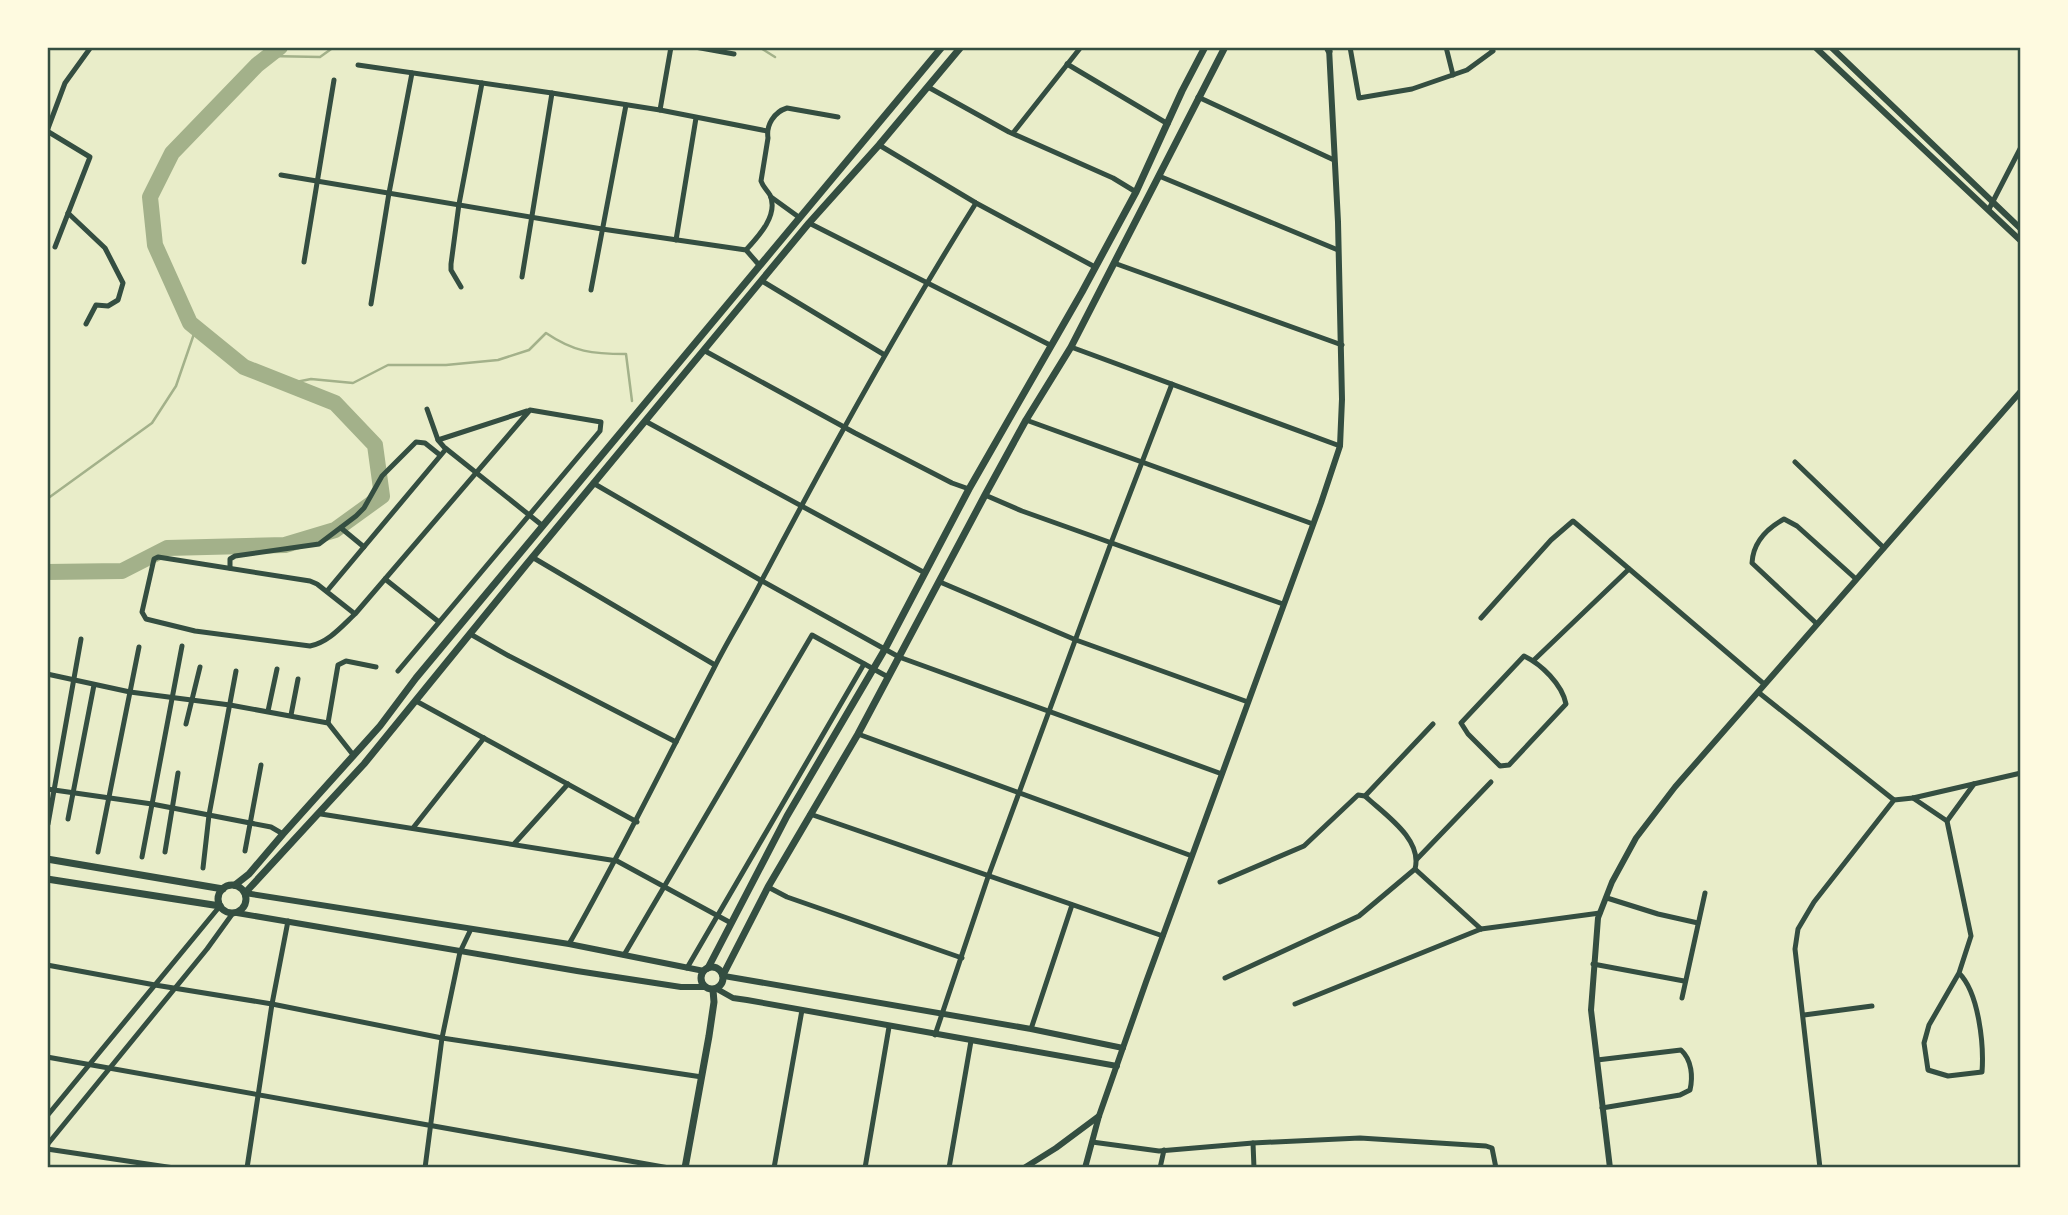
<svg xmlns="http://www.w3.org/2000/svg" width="2068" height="1215" viewBox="0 0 2068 1215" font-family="'Archivo Narrow',sans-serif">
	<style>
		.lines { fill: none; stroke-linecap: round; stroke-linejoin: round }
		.stream { stroke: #a3b18a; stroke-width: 2.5 }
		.river { stroke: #a3b18a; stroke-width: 16 }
		.minor { stroke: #344e41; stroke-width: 5 }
		.tertiary { stroke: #344e41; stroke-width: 6 }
		.secondary { stroke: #344e41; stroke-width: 7 }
		.neatline { fill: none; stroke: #344e41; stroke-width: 2.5 }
	</style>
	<rect width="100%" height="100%" fill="#e9edc9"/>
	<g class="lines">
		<!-- stream -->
		<g class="stream">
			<path d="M759,47L775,57"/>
			<path d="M269,56L320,57L334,47"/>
			<path d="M286,384L311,379L353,383L388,365H446L498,360L529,350L546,333C574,352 592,354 626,354L632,401"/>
			<path d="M47,499L152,423L176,386L196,328"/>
		</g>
		<!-- river -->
		<path class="river" d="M47,572L122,571L167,548L285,545L335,530L382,496L375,445L335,403L244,367L190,323L155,245L150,197L172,153L257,65L280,47"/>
		<!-- minor -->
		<g class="minor">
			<path d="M695,47L734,54"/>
			<path d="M1350,47L1359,98L1412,89L1467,70L1493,51L1490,47"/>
			<path d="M1446,47L1453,75"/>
			<path d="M1067,64L1168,124"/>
			<path d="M358,65L552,93L660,110L767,131"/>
			<path d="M928,87L1009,132L1113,178L1136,192"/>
			<path d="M1198,97L1334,160"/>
			<path d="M660,110L671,47"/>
			<path d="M47,131L90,157L55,247"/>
			<path d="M47,131L65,83L91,47"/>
			<path d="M1013,133L1081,47"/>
			<path d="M879,145L976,203L1095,267"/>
			<path d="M281,175L602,229L746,250L760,266"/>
			<path d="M1159,176L1338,250"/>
			<path d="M771,197L800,218"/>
			<path d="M1989,209L2021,147"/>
			<path d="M68,213L105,248L123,283L118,300L108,306L96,305L86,324"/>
			<path d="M809,223L1050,345"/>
			<path d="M676,240L696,118"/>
			<path d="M746,250C758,237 779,215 770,195C767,190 763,187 761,181L768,138C766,125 774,112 787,108L838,117"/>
			<path d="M304,262L334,80"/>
			<path d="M1114,263L1342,345"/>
			<path d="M522,277L552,93"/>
			<path d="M762,281L883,354"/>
			<path d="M461,287L451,270V264L459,204L482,83"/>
			<path d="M591,290L626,105"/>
			<path d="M371,304L389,193L412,73"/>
			<path d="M1071,347L1340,446"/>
			<path d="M705,351L855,433L952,483L969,489"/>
			<path d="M427,409L438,440L444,447L543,526"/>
			<path d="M1026,420L1313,524"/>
			<path d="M645,421L925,573"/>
			<path d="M438,440L527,411"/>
			<path d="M1795,462L1884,548"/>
			<path d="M593,483L762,581L899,657L1222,774"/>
			<path d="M985,495L1022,511L1283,604"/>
			<path d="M341,528L364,547"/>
			<path d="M532,557L715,665"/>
			<path d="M230,568V559L235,556L319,544L356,516L364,508L382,476L416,442L425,443L440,455"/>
			<path d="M385,579L439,622"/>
			<path d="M940,582L1076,640L1248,702"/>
			<path d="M327,591L446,449"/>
			<path d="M355,614L317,584L310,581L158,557L154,559L142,612L146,619L195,631L310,646C329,642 342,626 355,614L530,410L601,422L600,431L398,671"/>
			<path d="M1481,618L1551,540L1573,521L1764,684"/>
			<path d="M1817,624L1752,563C1753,542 1766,529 1784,519L1797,526L1856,579"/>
			<path d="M472,635L509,656L676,742"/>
			<path d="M1524,656C1541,664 1562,684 1566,704L1509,765L1500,766L1468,734L1461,723Z"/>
			<path d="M1534,660L1629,569"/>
			<path d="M47,674L130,692L230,705L328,723L354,756"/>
			<path d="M1758,692L1894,800"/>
			<path d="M416,701L637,822"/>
			<path d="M268,711L277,669"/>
			<path d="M291,715L298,679"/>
			<path d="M328,723L338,665L346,661L376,667"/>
			<path d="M186,724L200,667"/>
			<path d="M858,734L1192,856"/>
			<path d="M47,789L152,804L271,827L283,834"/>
			<path d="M1913,798L1947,821L1971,936L1959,973L1929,1025L1924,1043L1928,1070L1948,1076L1982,1072C1984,1045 1979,993 1959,973"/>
			<path d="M321,814L617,861L731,923"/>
			<path d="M810,814L1163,936"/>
			<path d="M68,819L94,685"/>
			<path d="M1947,821L1974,784"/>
			<path d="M48,824L81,639"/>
			<path d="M413,828L484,738"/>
			<path d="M514,844L568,784"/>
			<path d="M245,851L261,765"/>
			<path d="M98,852L139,647"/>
			<path d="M165,852L178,773"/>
			<path d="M142,857L182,646"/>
			<path d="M1417,859L1491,782"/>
			<path d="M203,868L209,815L236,671"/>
			<path d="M1415,869L1481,929"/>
			<path d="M1220,882L1304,846L1358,795L1365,796L1433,724"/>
			<path d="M768,887L787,897L962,958"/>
			<path d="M1607,898L1658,914L1698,923"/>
			<path d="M569,944C621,853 666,760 714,668C729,638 747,610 762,580C830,451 898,327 976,203"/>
			<path d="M624,955L812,635L888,677"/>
			<path d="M1593,964L1684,981"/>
			<path d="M47,965L155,985L272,1004L442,1038L702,1077"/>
			<path d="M687,968L864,664"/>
			<path d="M1225,978L1359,916L1415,869C1423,839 1384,814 1365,796"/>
			<path d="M1682,998L1705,893"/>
			<path d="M1295,1004L1481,929L1600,913"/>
			<path d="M1804,1015L1872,1006"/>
			<path d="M1031,1029L1072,905"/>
			<path d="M935,1035L988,877L1111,543L1172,384"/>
			<path d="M47,1057L669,1168"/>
			<path d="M1597,1060L1681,1050C1692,1060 1693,1077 1690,1090L1680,1095L1602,1108"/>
			<path d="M47,1116L220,906"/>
			<path d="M1092,1142L1159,1151L1253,1143L1360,1138L1486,1146L1492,1148L1496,1168"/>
			<path d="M1253,1143L1254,1168"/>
			<path d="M47,1145L207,949L233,913"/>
			<path d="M47,1149L174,1168"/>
			<path d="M247,1168L272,1004L288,921"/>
			<path d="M425,1168L442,1038L460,952L471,929"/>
			<path d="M774,1168L802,1010"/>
			<path d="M865,1168L889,1027"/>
			<path d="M949,1168L971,1041"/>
			<path d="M1160,1168L1164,1150"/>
			<path d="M1820,1168L1795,949L1798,929L1814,902L1894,800L1913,798L2021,773"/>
		</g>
		<!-- tertiary -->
		<g class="tertiary">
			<path d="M1815,47L2021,241"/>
			<path d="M1831,47L2021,229"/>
			<path d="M245,893L569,944L704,971"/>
			<path d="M237,913L577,971L681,987H705"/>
			<path d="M724,976L1031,1029L1123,1048"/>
			<path d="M717,989L733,998L747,1000L1117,1066"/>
			<path d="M1024,1168L1056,1148L1099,1116"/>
			<path d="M1085,1168L1099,1116L1146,982L1321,503L1340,446L1342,399L1338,222L1329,48"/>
			<path d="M1610,1168L1591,1010L1598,918L1612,882L1636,838L1675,787L2021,391"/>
		</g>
		<!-- secondary -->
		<g class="secondary">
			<path d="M1327,47L1329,51"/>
			<path d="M47,859L223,889"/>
			<path d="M47,879L220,906"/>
			<circle cx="232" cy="899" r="14"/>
			<path d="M235,885L249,874L283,834L380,726L416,678L942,47"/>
			<path d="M245,893L364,764L526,565L809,223L879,145L961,47"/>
			<circle cx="712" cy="978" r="11"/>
			<path d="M708,968L787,816L885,649L969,489L1082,292L1136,192L1182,91L1205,47"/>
			<path d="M723,975L768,887L858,734L985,495L1026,420L1071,347L1225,47"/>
			<path d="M685,1168L709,1036L714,1002L713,990"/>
		</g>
	</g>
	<!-- border -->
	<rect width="2068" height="1215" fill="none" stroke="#fefae0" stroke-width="98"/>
	<rect x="49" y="49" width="1970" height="1117" class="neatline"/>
</svg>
